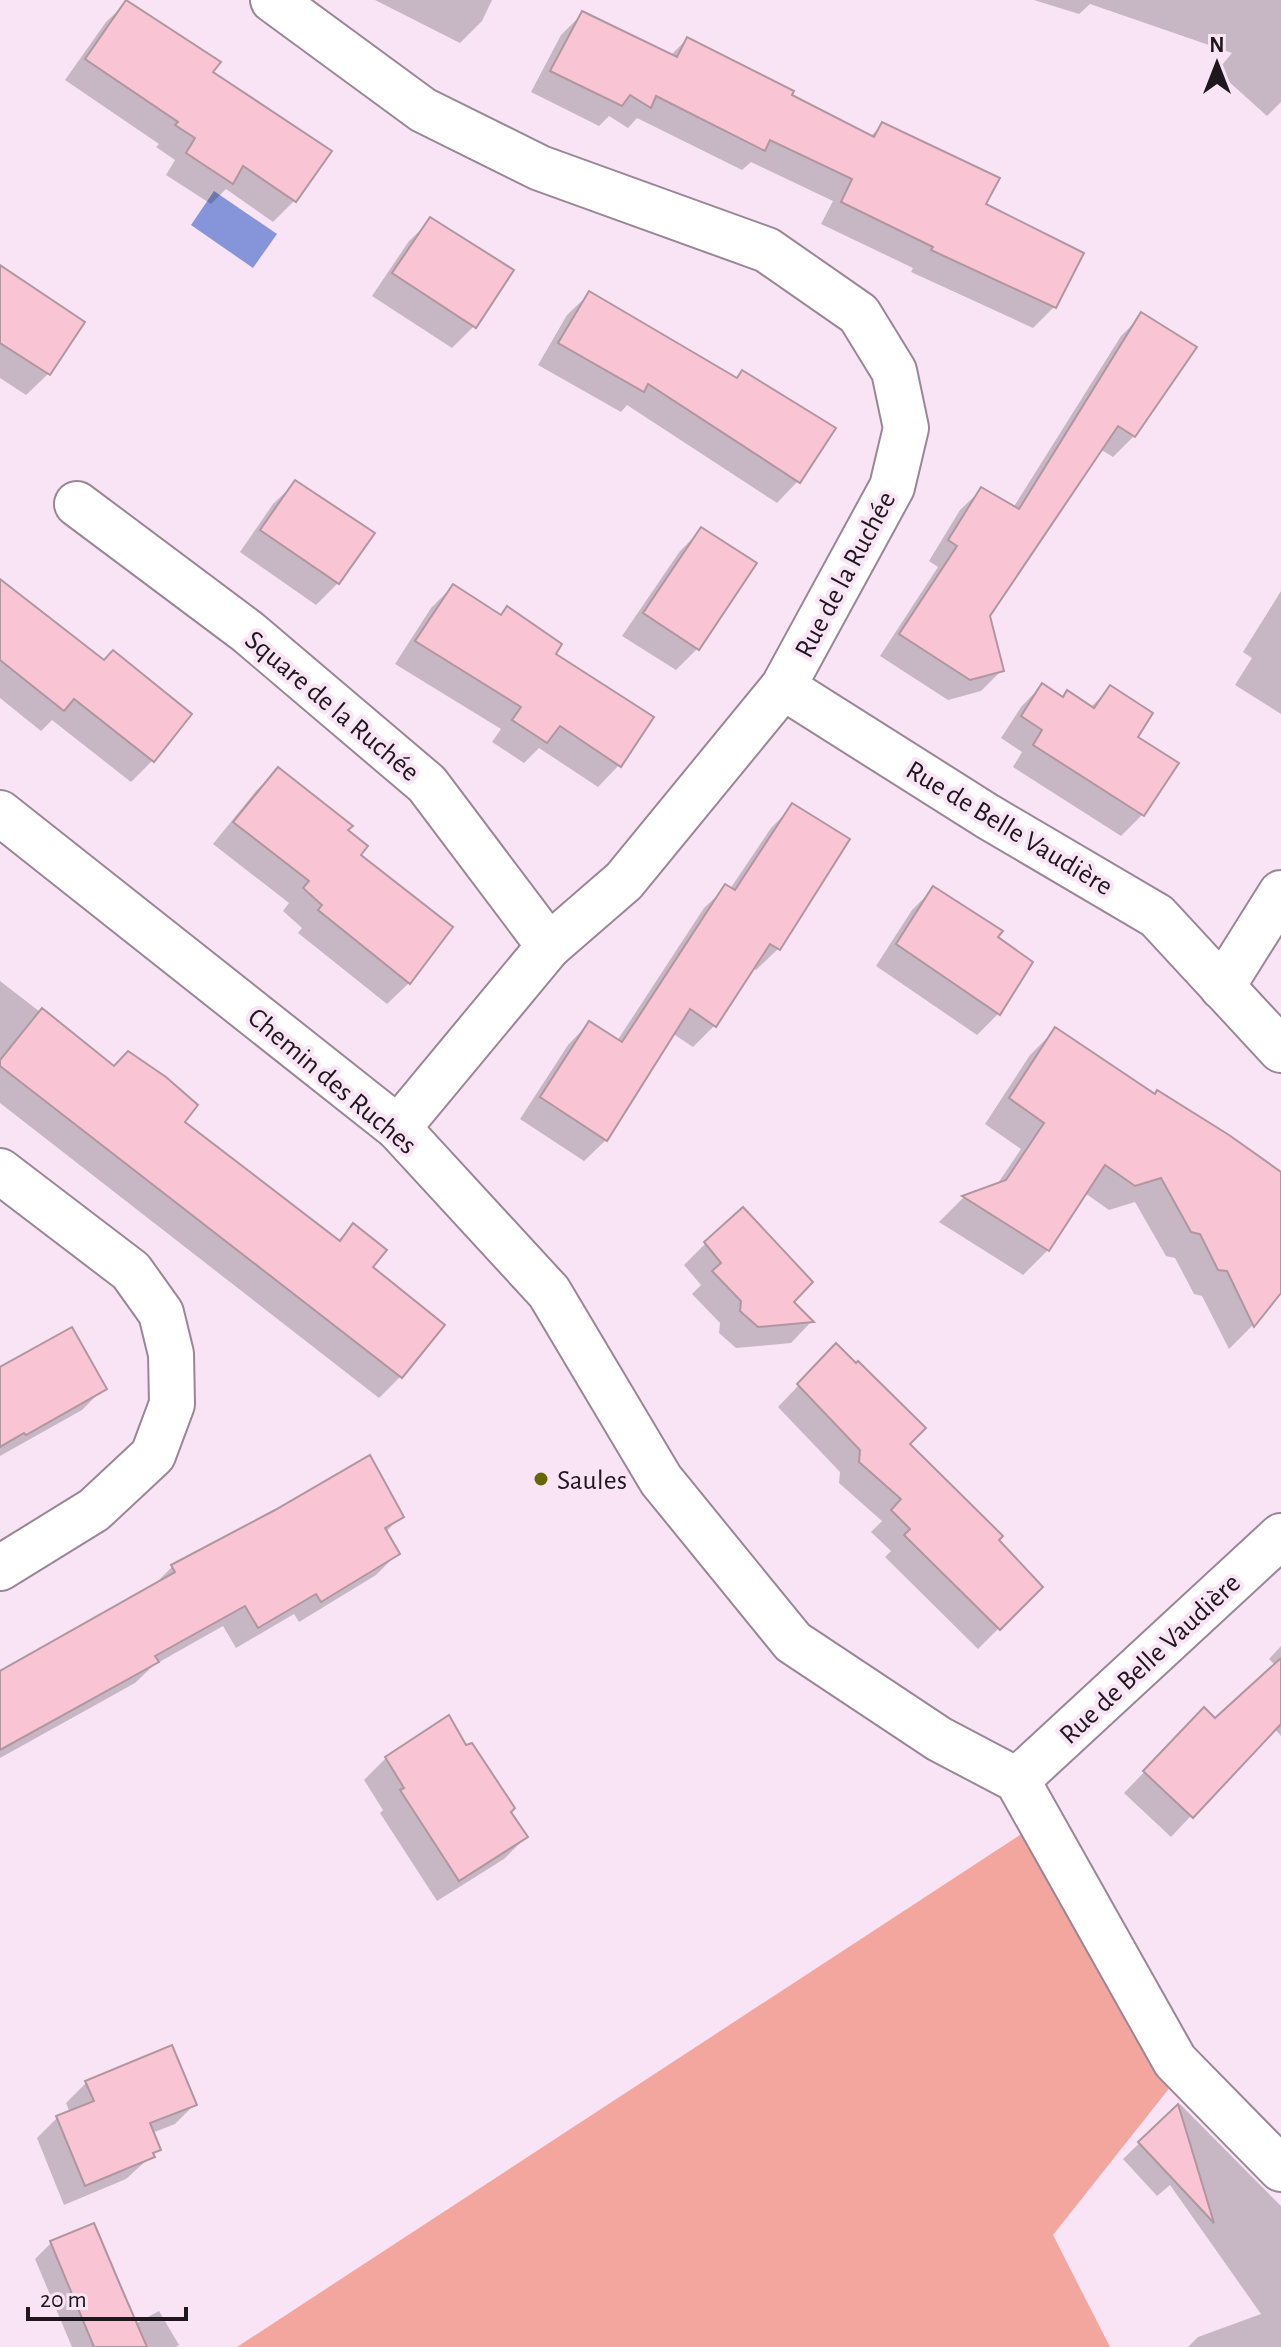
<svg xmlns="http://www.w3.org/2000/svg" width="1281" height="2347" viewBox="0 0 1281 2347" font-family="'Alegreya Sans',sans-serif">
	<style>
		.green { fill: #f3a69d }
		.water { fill: #8695da }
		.shadow { fill: #0003 }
		.building { fill: #f9c5d5; stroke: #b0969e; stroke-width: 2 }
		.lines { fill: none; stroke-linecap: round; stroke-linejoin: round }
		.street-casing { stroke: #998696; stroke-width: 48 }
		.street { stroke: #fff; stroke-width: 44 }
		.poi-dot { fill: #666703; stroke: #f9e4f6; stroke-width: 3 }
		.labels { text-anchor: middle; stroke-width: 8; stroke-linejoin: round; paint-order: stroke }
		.street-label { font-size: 28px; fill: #1f171e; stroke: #f9e4f6 }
		.poi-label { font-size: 28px; fill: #1f171e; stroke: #f9e4f6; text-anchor: start }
	</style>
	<rect width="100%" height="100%" fill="#f9e4f6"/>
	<!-- green -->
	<path class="green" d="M1023,1833L1171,2086L1053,2235L1110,2347H237Z"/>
	<!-- water -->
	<path class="water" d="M214,191L277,234L253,268L191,225Z"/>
	<!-- shadow -->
	<g class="shadow">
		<path d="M375,0H492L482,21L460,43Z"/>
		<path d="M1034,0H1281V102L1267,116L1217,71L1232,53L1090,4L1079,14Z"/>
		<path d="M127,2L211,72L329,152L294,201L273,222L226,189L211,204L166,175L175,160L156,147L159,144L65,80L106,22Z"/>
		<path d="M582,14L670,56L687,39L789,96L870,137L883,124L983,205L1082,254L1054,307L1033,328L911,272L913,268L821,224L833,201L751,162L742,170L637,118L628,128L609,116L599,126L531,92L561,35Z"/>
		<path d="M431,220L474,326L452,348L372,296L409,241Z"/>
		<path d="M0,267L48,374L26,395L0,378Z"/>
		<path d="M589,294L735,380L743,372L798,481L777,503L627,405L621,412L538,365L567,315Z"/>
		<path d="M1142,315L1134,436L1113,457L1100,449L987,616L1002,670L981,691L948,700L880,656L938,567L929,561L960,510L981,490L1013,508L1121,336Z"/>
		<path d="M295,483L338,583L316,605L240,552L273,504Z"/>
		<path d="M702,529L697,649L676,670L622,636L680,551Z"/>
		<path d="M453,586L499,616L507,609L553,654L619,765L598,787L539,748L524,763L492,742L501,729L395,664L431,608Z"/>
		<path d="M1281,591V714L1235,685L1252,658L1243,652Z"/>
		<path d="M0,598L190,714L152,761L131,782L52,720L41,731L0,698Z"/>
		<path d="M1042,685L1062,698L1090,708L1110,688L1135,737L1143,814L1121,836L1013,767L1022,752L1001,738L1021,707Z"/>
		<path d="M278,769L346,830L358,855L409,983L387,1004L298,933L302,928L283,911L289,903L213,844L256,791Z"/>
		<path d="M793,806L778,949L756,970L752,967L714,1026L693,1047L672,1033L606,1140L584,1161L520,1119L568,1045L589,1023L617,1041L704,908L726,887L730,889L771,828Z"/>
		<path d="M933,889L1031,963L998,1014L977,1035L876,966L912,910Z"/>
		<path d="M0,981L337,1241L353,1226L371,1267L442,1325L400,1377L379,1398L0,1103Z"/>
		<path d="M1055,1030L1281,1190V1290L1253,1325L1229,1349L1202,1296L1194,1294L1175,1258L1166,1256L1135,1202L1109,1210L1085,1193L1048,1250L1023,1275L939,1222L963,1198L996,1186L1021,1149L985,1124L1030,1055Z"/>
		<path d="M706,1243L791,1302L811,1322L791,1343L736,1348L719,1333L720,1323L692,1294L701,1285L684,1265Z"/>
		<path d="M816,1367L907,1444L1040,1587L978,1649L885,1557L891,1551L871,1532L882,1521L839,1483L840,1472L778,1407Z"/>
		<path d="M0,1369L104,1388L82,1410L0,1456Z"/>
		<path d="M276,1512L401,1516L385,1533L397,1554L376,1575L299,1622L294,1614L236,1648L223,1626L154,1665L135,1683L0,1758V1671L151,1588L172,1567Z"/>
		<path d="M1281,1646V1736L1274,1728L1171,1837L1124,1793L1204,1710L1215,1721L1276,1666L1269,1659Z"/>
		<path d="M448,1718L526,1837L504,1859L437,1901L380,1813L383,1810L364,1780L386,1758Z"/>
		<path d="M87,2082L195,2104L175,2124L152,2133L158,2150L126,2179L64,2205L37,2138L57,2118L70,2113L66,2103Z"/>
		<path d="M1180,2104L1281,2206V2347H1188L1198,2337L1261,2314L1170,2185L1157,2196L1123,2159Z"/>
		<path d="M51,2243L135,2324L159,2311L179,2345L176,2347H72L35,2259Z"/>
	</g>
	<!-- building -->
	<g class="building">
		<path d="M126,0L221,62L213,72L332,151L296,202L243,166L233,184L186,153L195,138L175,125L178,122L85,59Z"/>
		<path d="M582,11L677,57L687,37L794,91L792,95L874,137L882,122L1000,178L986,204L1084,253L1056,308L931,250L933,247L841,202L852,179L770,140L765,151L656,96L651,108L630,95L622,106L550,71Z"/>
		<path d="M430,217L514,270L476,328L392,273Z"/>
		<path d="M0,265L85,322L50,375L0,343Z"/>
		<path d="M589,291L737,378L742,370L836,428L800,483L648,384L644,392L558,343Z"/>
		<path d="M1141,312L1197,347L1135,437L1118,426L990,616L1004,671L970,680L899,634L957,546L948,540L981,487L1019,509Z"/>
		<path d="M295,480L375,533L339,584L260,530Z"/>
		<path d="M701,527L757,563L699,650L643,613Z"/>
		<path d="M0,579L104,660L113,650L192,714L154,762L74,699L64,711L0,660Z"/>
		<path d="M453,584L501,615L507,606L562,644L556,654L654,717L621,767L560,726L547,743L512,720L521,707L415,641Z"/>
		<path d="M1042,683L1063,697L1067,690L1094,708L1110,685L1153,713L1138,737L1179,763L1144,816L1033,745L1042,730L1021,716Z"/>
		<path d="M278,767L353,826L348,830L368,846L361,855L453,927L410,984L318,910L322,905L303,888L309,881L233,822Z"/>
		<path d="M792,803L850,839L780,950L770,944L716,1027L690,1009L607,1141L540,1097L589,1021L622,1042L725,884L735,890Z"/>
		<path d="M933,886L1003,931L998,937L1033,962L1000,1015L896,944Z"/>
		<path d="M42,1008L114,1066L128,1051L166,1077L198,1105L185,1122L340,1241L353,1223L387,1250L373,1267L445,1325L402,1378L0,1066V1060Z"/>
		<path d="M1055,1027L1155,1094L1157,1090L1229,1135L1281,1172V1293L1254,1327L1227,1271L1218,1270L1200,1234L1191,1232L1161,1178L1135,1186L1105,1165L1049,1251L962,1196L1006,1180L1044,1123L1009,1098Z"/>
		<path d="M743,1207L813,1282L794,1302L814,1322L758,1327L740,1311L741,1301L712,1271L721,1263L704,1242Z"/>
		<path d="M72,1327L107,1389L26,1435L24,1433L0,1447V1367Z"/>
		<path d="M836,1343L856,1363L858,1361L926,1428L910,1444L1003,1536L999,1540L1043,1587L1000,1630L904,1535L910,1529L891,1510L901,1499L859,1462L860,1450L797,1384Z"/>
		<path d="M370,1455L404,1517L385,1528L400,1554L321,1602L316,1594L258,1628L245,1606L155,1656L159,1662L0,1750V1671L175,1572L171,1565L275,1510Z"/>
		<path d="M1281,1658V1724L1193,1818L1143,1771L1204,1707L1215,1718Z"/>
		<path d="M449,1715L466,1745L472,1743L515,1808L511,1812L528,1837L459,1881L400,1790L404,1788L385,1757Z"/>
		<path d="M172,2045L197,2105L150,2123L161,2150L153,2153L155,2157L85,2186L56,2116L94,2101L85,2081Z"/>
		<path d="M1178,2104L1214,2223L1138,2142Z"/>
		<path d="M94,2223L121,2287L147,2347H94L50,2241Z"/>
	</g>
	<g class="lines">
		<!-- street casing -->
		<g class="street-casing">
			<g id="street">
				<path d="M273,0L423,110L540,168L767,250L859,314L894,371L906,428L892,487L783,687L624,881L549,946L398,1128"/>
				<path d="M77,504L248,632L427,784L549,946"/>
				<path d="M783,687L987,816L1157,916L1281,1050"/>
				<path d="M0,813L398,1128L549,1292L661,1480L793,1642L939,1739L1017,1780L1175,2061L1281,2169"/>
				<path d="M1222,987L1281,893"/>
				<path d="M0,1171L131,1271L161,1313L171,1354L172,1404L153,1455L94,1510L0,1568"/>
				<path d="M1017,1780L1281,1536"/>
			</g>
		</g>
		<!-- street -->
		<use href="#street" class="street"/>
	</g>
	<!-- markers -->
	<circle class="poi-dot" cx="541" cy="1479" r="8"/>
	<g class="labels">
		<!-- street labels -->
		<g class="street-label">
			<text transform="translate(844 574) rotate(-62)" y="10">Rue de la Ruchée</text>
			<text transform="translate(333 705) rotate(40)" y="10">Square de la Ruchée</text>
			<text transform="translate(1010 827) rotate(31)" y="10">Rue de Belle Vaudière</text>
			<text transform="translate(333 1080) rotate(40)" y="10">Chemin des Ruches</text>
			<text transform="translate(1149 1658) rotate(-43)" y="10">Rue de Belle Vaudière</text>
		</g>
		<!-- poi labels -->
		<g class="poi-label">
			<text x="557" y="1489">Saules</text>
		</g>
	</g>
	<!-- north arrow -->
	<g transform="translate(1217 64)" stroke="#f9e4f6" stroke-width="6" paint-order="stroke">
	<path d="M0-6L14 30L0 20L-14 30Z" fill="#1f171e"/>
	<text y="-12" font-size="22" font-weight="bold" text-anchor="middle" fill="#1f171e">N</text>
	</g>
	<!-- scale -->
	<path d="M28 2307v12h158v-12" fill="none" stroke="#1f171e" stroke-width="4"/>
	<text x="40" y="2307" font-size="24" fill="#1f171e" stroke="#f9e4f6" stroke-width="6" paint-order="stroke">20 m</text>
</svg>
